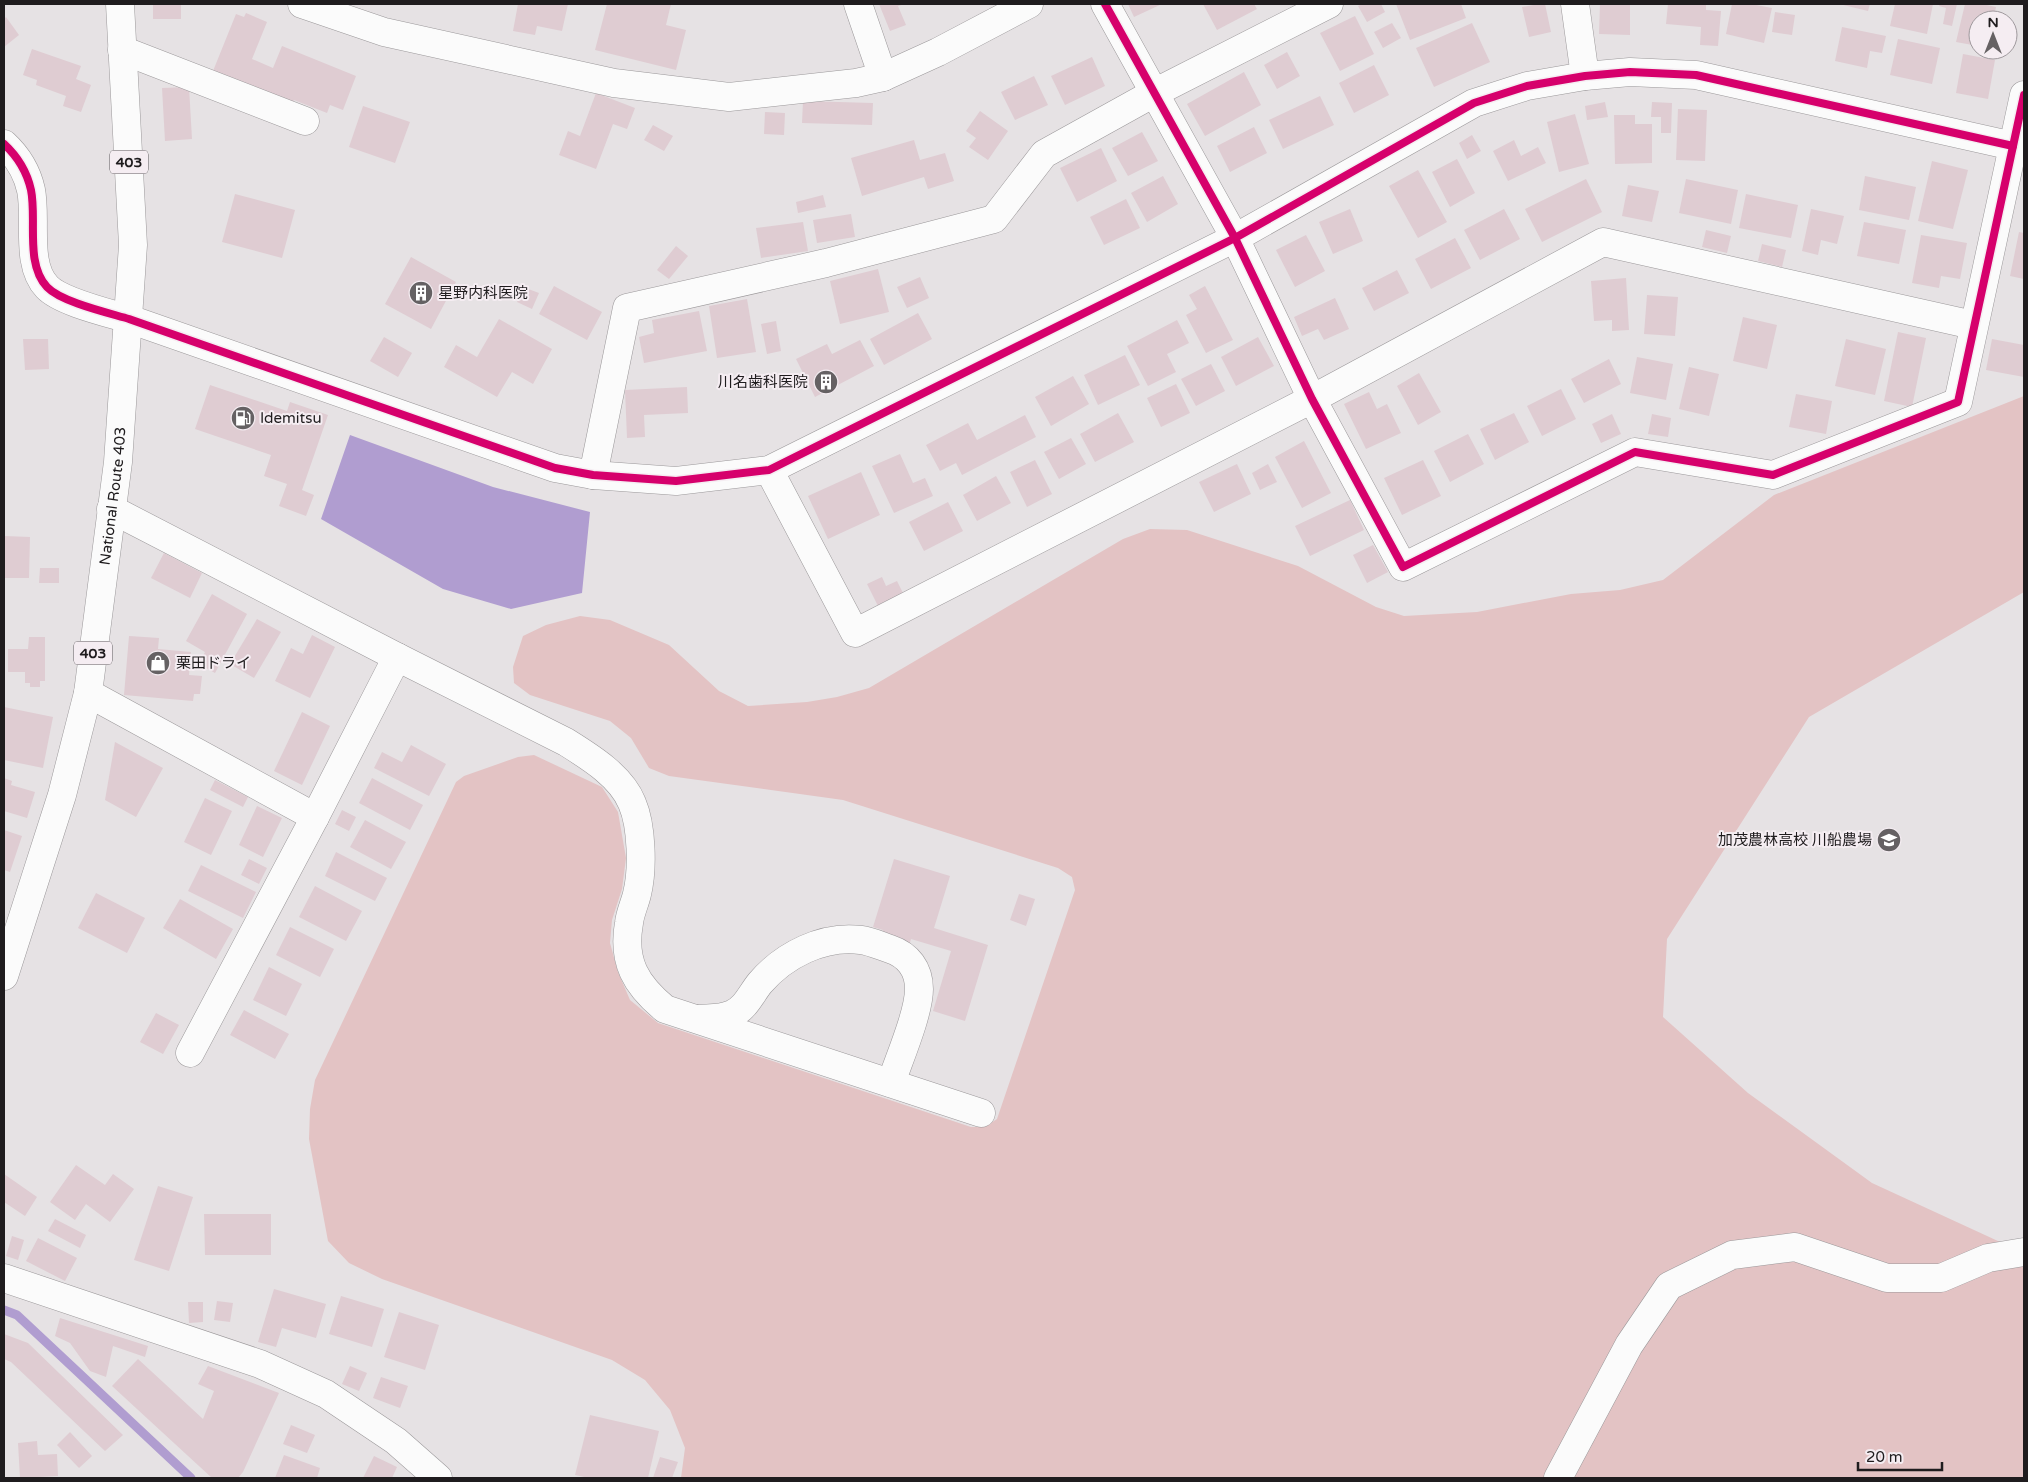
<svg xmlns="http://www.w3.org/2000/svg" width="2028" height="1482" viewBox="0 0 2028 1482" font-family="'Varela Round','Noto Sans JP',sans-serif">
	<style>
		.green { fill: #e3c3c4 }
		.water { fill: #b09dd0 }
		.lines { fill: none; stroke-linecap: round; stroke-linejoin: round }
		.stream { stroke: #b09dd0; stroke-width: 9 }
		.building { fill: #dfccd2 }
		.minor-casing { stroke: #9b989a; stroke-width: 29 }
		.highway-casing { stroke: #9b989a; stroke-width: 29 }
		.minor { stroke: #fbfbfb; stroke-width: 28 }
		.highway { stroke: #fbfbfb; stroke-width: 28 }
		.cycleway-casing { stroke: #f5edf2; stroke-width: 11 }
		.cycleway { stroke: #d6006c; stroke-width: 8 }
		.labels { text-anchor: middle; stroke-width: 4; stroke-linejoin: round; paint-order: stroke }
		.shield { fill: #f5edf2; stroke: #5f5b5e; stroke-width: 1 }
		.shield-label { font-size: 14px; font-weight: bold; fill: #1f1c1e }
		.poi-label { font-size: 15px; fill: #1f1c1e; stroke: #f5edf2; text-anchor: start }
		.street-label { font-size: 15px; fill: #1f1c1e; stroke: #f5edf2 }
	</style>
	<rect width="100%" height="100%" fill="#e6e2e4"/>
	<!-- green -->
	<path class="green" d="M2024,396V592L1809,717L1667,939L1663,1017L1748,1093L1872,1183L2024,1253V1478H681L685,1448L670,1410L645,1380L612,1360L382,1279L349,1263L328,1241L309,1139L310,1109L315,1080L456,782L464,776L518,757L534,755L602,787L618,812L626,858L622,889L612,920L610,943L618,972L630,1000L658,1023L971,1127H985L997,1119L1075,890L1072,877L1058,868L843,800L669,776L649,768L631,738L610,721L530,695L514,683L513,667L523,636L546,625L580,616L610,620L669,645L719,691L748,706L807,702L837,697L869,688L1123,539L1150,529L1187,530L1298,566L1376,607L1404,616L1477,612L1571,594L1620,590L1663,580L1774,495Z"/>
	<!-- water -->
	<path class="water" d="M350,435L493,487L590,512L582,593L511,609L443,589L321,519Z"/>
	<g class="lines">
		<!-- stream -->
		<path class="stream" d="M4,1310L17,1315L191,1478"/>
	</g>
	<!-- building -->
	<g class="building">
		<rect x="153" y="4" width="28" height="15"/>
		<path d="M518,4H568L562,31L537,26L535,35L513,31Z"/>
		<path d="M607,4H671L666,25L686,30L676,70L595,50Z"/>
		<path d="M879,4H905L898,6L906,25L890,31Z"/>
		<path d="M1128,4H1162L1134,17Z"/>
		<path d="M1203,4H1254L1257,9L1217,30Z"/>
		<path d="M1362,4H1381L1385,12L1367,22L1358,6Z"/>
		<path d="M1396,4H1461L1466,18L1410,40Z"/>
		<path d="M1539,4H1545L1551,32L1529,37L1522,7Z"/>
		<path d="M1600,4H1630V35L1599,34Z"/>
		<path d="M1668,4H1706V10L1721,11L1718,46L1700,45L1701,27L1666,24Z"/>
		<path d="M1732,4H1751L1772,8L1764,43L1726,34Z"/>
		<path d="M1839,4H1870L1868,11Z"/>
		<path d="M1895,4H1933L1927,34L1890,26Z"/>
		<path d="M1940,4H1957L1952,26L1943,24L1946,8L1939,6Z"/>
		<path d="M1965,4H1982L1996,7L1993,20H1978V46L1956,42Z"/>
		<path d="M1775,12L1795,15L1792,35L1772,32Z"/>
		<path d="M246,13L267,22L252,59L273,68L282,46L356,76L343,110L330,105L327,113L294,100L292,105L213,71L236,14L244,17Z"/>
		<path d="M1355,16L1374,54L1340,71L1320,33Z"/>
		<path d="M6,17L19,35L4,47V19Z"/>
		<path d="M1392,23L1401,38L1383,48L1374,32Z"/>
		<path d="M1472,23L1490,62L1434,87L1416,48Z"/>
		<path d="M1842,27L1886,36L1882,53L1870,51L1867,68L1835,61Z"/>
		<path d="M1898,39L1940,48L1932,84L1890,75Z"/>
		<path d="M32,49L81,66L76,79L91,85L81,112L63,106L66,96L36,85L37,80L23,75Z"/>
		<path d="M1287,52L1300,76L1277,89L1264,65Z"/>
		<path d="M1963,54L1995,60L1988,99L1956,93Z"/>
		<path d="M1092,57L1105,86L1065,105L1051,76Z"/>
		<path d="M1374,65L1389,95L1354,113L1339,83Z"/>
		<path d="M1244,72L1261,105L1205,136L1187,104Z"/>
		<path d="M1034,76L1048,105L1015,120L1001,92Z"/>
		<path d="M189,87L192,139L165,141L162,88Z"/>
		<path d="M596,93L635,108L627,129L613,124L596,169L559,155L568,131L580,136Z"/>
		<path d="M1320,96L1334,125L1283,149L1269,120Z"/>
		<path d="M803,101L873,103L872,125L802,123Z"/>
		<path d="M1605,102L1608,117L1587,120L1585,106Z"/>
		<path d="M1652,102L1672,103L1671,133H1661V117H1651Z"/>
		<path d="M363,106L410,122L395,163L349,147Z"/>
		<path d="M1678,109L1707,110L1705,161L1676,160Z"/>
		<path d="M980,111L1008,131L988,160L969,147L976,138L966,131Z"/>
		<path d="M765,112L785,113L784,135L764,134Z"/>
		<path d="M1575,114L1589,164L1559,172L1547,122Z"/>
		<path d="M1614,115H1635V124H1652V163L1615,164Z"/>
		<path d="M653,125L673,136L664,151L644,140Z"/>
		<path d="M1254,127L1267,153L1230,172L1217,146Z"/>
		<path d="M1142,132L1158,161L1128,176L1112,148Z"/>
		<path d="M1472,135L1481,151L1467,159L1459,143Z"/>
		<path d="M914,140L920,160L945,153L954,181L928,189L924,177L862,196L851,158Z"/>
		<path d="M1514,140L1521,156L1538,147L1546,163L1508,181L1493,151Z"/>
		<path d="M1101,148L1117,181L1077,202L1060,168Z"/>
		<path d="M1457,159L1475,193L1450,207L1432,172Z"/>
		<path d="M1932,161L1968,170L1953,229L1918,221Z"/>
		<path d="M1418,170L1447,222L1418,238L1389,186Z"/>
		<path d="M1163,176L1178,204L1147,222L1131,193Z"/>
		<path d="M1865,176L1916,187L1909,220L1859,210Z"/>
		<path d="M1586,179L1602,212L1542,242L1525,209Z"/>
		<path d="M1686,179L1738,190L1731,224L1679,213Z"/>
		<path d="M1628,185L1659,191L1652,222L1622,216Z"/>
		<path d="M235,194L295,210L282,258L222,242Z"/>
		<path d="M1746,194L1798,205L1791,238L1739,228Z"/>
		<path d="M823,195L826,207L798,213L796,202Z"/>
		<path d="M1126,199L1140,228L1104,245L1090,217Z"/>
		<path d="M1350,209L1363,241L1333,254L1319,222Z"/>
		<path d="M1504,209L1520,239L1480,260L1464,230Z"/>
		<path d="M1811,209L1844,216L1837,244L1821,240L1818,255L1802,251Z"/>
		<path d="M851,214L855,237L817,243L813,220Z"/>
		<path d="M803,222L808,251L761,258L756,228Z"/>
		<path d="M1864,222L1906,230L1899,264L1857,256Z"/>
		<path d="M1706,230L1731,236L1727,253L1702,247Z"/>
		<path d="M2019,232L2024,233V279L2010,276Z"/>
		<path d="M1306,235L1325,271L1295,287L1276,250Z"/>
		<path d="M1921,235L1967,243L1960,279L1941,276L1939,288L1912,283Z"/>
		<path d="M1455,238L1471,268L1431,289L1415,259Z"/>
		<path d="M1762,244L1786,250L1782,267L1758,261Z"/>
		<path d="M676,246L688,256L669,279L657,270Z"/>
		<path d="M411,257L456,282L431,329L385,304Z"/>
		<path d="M878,269L889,312L840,324L830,281Z"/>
		<path d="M1397,270L1409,293L1374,311L1362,288Z"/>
		<path d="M920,277L929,298L907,308L897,287Z"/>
		<path d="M1626,278L1629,330L1612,331V320L1594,321L1591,281Z"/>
		<path d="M554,286L602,312L587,340L539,314Z"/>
		<path d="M1205,286L1233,340L1206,353L1186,315L1197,309L1189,295Z"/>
		<path d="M523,287L539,293L532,309L517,302Z"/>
		<path d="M1647,295L1678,297L1675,336L1644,334Z"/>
		<path d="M1335,298L1349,329L1324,340L1318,329L1302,336L1294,317Z"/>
		<path d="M747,299L756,352L717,358L709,306Z"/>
		<path d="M699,311L707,351L644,363L639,337L654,333L652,320Z"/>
		<path d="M918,313L932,339L884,365L870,339Z"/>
		<path d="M1743,317L1777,325L1767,369L1733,361Z"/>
		<path d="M499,319L552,349L533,384L512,372L497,397L444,367L456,345L477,357Z"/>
		<path d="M1177,320L1189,343L1167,354L1176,372L1148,386L1127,346Z"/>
		<path d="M776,321L781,351L767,354L761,324Z"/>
		<path d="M1898,332L1926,338L1912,407L1884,401Z"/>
		<path d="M384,337L412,353L398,377L370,361Z"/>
		<path d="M1258,337L1274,366L1236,386L1221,357Z"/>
		<path d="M23,339H48L49,369L25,370Z"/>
		<path d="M1846,339L1886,349L1875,395L1835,386Z"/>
		<path d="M1992,339L2024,345V377L1986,370Z"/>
		<path d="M860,340L874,366L815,397L796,359L827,344L832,354Z"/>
		<path d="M1125,355L1140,385L1098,405L1084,375Z"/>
		<path d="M1637,357L1673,364L1666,400L1630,393Z"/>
		<path d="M1609,359L1621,384L1584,403L1571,379Z"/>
		<path d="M1211,364L1225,391L1196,406L1181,379Z"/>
		<path d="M1689,367L1719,374L1709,416L1679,409Z"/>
		<path d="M1419,373L1441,412L1418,425L1397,386Z"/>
		<path d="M1073,376L1089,404L1051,426L1035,397Z"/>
		<path d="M1176,384L1190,413L1161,427L1147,398Z"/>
		<path d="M210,385L287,411L290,402L328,415L302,490L314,495L306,516L279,506L287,484L264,476L271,455L195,429Z"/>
		<path d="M687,387L688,413L644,415L645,437L627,438L625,390Z"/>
		<path d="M1561,389L1576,419L1542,436L1527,406Z"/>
		<path d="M1369,392L1377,409L1387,404L1401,433L1366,449L1344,404Z"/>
		<path d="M1796,394L1832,401L1826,434L1789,427Z"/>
		<path d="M1118,413L1134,442L1095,462L1080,434Z"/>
		<path d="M1514,413L1529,442L1495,460L1480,429Z"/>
		<path d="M1612,414L1621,434L1601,443L1592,424Z"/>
		<path d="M1652,414L1671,418L1668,437L1648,434Z"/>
		<path d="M1025,415L1036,437L962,475L956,463L940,471L926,445L968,423L977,440Z"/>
		<path d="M1468,434L1484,464L1450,482L1434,451Z"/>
		<path d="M1071,438L1086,464L1059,479L1044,452Z"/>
		<path d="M1304,441L1331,493L1302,508L1275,457Z"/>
		<path d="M900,454L913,483L925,478L933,496L894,513L872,466Z"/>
		<path d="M1035,460L1052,494L1027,507L1010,472Z"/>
		<path d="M1423,460L1441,496L1402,515L1384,478Z"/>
		<path d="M1237,464L1251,494L1214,512L1199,482Z"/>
		<path d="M1268,464L1277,482L1260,490L1252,473Z"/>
		<path d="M861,472L880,515L828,539L808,496Z"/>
		<path d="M996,476L1011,503L977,521L963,495Z"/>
		<path d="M1350,500L1364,530L1310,556L1295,526Z"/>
		<path d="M948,502L963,531L924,551L909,522Z"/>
		<path d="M4,536L30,537L29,578H4Z"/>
		<path d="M1373,545L1388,572L1367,583L1353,555Z"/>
		<path d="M164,553L202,573L190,598L151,578Z"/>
		<path d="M40,568H59V583H39Z"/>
		<path d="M882,577L886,586L897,581L903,593L878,606L867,584Z"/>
		<path d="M212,594L247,614L215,673L199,664L205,652L186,641Z"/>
		<path d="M257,619L281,632L254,678L230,664Z"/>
		<path d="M312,635L335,647L310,698L275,681L291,648L303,654Z"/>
		<path d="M129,636L159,638L158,649L191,652L189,675L202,676L200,694H194L193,701L124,695Z"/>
		<path d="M29,637H45V681H40V687H30V683H25V672H8V649H28Z"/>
		<path d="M4,707L53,717L43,768L4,760Z"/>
		<path d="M302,712L330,726L302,785L274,771Z"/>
		<path d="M115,742L163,768L136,817L105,800Z"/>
		<path d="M411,745L446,764L429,796L374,768L382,752L402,762Z"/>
		<path d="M4,778L12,781L11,785L35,792L27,818L4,811Z"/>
		<path d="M372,778L423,805L410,830L359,803Z"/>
		<path d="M215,780L248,797L243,807L210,790Z"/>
		<path d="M205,798L232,811L211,855L184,842Z"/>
		<path d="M257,806L282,818L263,857L239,845Z"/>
		<path d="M342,810L356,817L349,831L335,824Z"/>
		<path d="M365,820L406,842L391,869L350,847Z"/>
		<path d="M4,830L22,836L10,872L4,870Z"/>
		<path d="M336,852L387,878L375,901L325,876Z"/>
		<path d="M249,859L267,868L259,884L241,875Z"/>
		<path d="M894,859L950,876L934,928L988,945L965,1021L933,1011L951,951L911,939L904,963L876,954L883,930L873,927Z"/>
		<path d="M201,865L256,892L243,918L188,891Z"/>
		<path d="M315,886L362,911L346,941L299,917Z"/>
		<path d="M96,893L145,918L127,953L78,928Z"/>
		<path d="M1019,894L1035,899L1026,926L1010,920Z"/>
		<path d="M180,899L233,929L216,959L163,928Z"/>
		<path d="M290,927L334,949L320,977L276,955Z"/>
		<path d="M269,967L302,984L286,1016L253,1000Z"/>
		<path d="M244,1010L289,1034L275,1059L230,1035Z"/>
		<path d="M156,1013L179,1025L163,1054L140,1042Z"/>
		<path d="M76,1165L105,1185L113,1174L134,1189L110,1222L86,1204L75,1220L50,1202Z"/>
		<path d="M4,1174L37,1197L25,1216L4,1202Z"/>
		<path d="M158,1186L193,1197L169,1271L134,1260Z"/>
		<path d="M204,1214H271V1255H205Z"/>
		<path d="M55,1219L86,1235L80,1248L48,1231Z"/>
		<path d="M12,1236L24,1240L18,1260L6,1256Z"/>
		<path d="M38,1238L77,1258L65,1281L26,1261Z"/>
		<path d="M274,1289L326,1304L316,1338L282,1328L276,1347L258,1342Z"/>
		<path d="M341,1296L384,1309L372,1347L329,1334Z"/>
		<path d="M217,1301L233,1303L230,1322L214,1320Z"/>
		<path d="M188,1302H203V1322L189,1323Z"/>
		<path d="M399,1312L439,1325L425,1370L384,1357Z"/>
		<path d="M60,1318L148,1346L145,1357L113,1346L106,1377L90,1371L70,1343L55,1336Z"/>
		<path d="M4,1334L28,1343L123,1435L105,1451L11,1362L4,1359Z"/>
		<path d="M138,1359L203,1419L214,1391L198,1384L208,1366L279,1393L243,1472L238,1478H212L112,1386Z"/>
		<path d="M350,1366L367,1373L359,1391L342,1384Z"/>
		<path d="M381,1377L408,1386L400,1408L373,1398Z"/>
		<path d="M590,1415L659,1431L648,1478H589L575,1475Z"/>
		<path d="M291,1425L315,1435L307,1453L283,1444Z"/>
		<path d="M70,1432L92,1456L79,1468L57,1445Z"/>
		<path d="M37,1441L38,1455L57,1454L58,1476L20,1478L18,1443Z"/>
		<path d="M284,1455L320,1468L317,1478H275Z"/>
		<path d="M374,1456L397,1467L392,1478H363Z"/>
		<path d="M660,1457L678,1462L672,1478H653Z"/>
	</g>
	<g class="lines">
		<!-- minor casing -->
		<g class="minor-casing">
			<g id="minor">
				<path d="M302,4L384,32L614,83L729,97L856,83L883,77L938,52L1029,4"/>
				<path d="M858,4L883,77"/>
				<path d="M1105,4L1235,238L1312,399L1403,567L1635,452L1773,475L1958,402L2024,95"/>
				<path d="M1575,4L1585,76"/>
				<path d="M122,50L305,121"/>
				<path d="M4,144C17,156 27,172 31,190C37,219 25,264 47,287C61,302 109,313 129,319L555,468L593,475L676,481L769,470L1235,238L1474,103L1527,86L1585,76L1630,72L1696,75L2013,146"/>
				<path d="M769,470L855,633L1312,399L1603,242L1973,325"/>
				<path d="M593,475L627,308L826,263L994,219L1044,154L1154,93L1329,4"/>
				<path d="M111,509L397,657L566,742C590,757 621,776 632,803C642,826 643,870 637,894C635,903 630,913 629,923C622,962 636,985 665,1009L981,1113"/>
				<path d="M88,693L315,817"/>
				<path d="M699,1019C709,1018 722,1019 732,1014C746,1008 751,994 760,983C784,955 823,935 861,940C870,941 881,946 890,949C908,955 919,969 919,989C919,1013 899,1059 891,1083"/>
				<path d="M190,1053L315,817L397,657"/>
				<path d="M4,1278L260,1364L326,1394L396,1441L438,1478"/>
				<path d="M1558,1478L1629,1345L1669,1286L1732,1255L1795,1247L1887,1278H1941L1988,1258L2024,1252"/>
			</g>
		</g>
		<!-- highway casing -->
		<g class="highway-casing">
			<g id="highway">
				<path id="s1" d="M4,976L62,795L88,693L118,462L133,245L120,4"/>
			</g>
		</g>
		<!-- minor -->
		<use href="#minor" class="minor"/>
		<!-- highway -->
		<use href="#highway" class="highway"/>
		<!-- cycleway casing -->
		<g class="cycleway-casing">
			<g id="cycleway">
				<path d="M1105,4L1235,238L1312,399L1403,567L1635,452L1773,475L1958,402L2024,95"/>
				<path d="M4,144C17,156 27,172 31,190C37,219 25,264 47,287C61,302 109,313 129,319L555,468L593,475L676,481L769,470L1235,238L1474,103L1527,86L1585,76L1630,72L1696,75L2013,146"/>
			</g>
		</g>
		<!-- cycleway -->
		<use href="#cycleway" class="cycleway"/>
	</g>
	<!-- icons -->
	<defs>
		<g id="building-disc" transform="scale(1.25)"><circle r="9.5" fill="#656163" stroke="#f5edf2"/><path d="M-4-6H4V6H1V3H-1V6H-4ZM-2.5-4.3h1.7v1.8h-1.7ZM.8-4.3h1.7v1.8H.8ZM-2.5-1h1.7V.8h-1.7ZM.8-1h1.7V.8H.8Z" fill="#fff"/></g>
		<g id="fuel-disc" transform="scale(1.25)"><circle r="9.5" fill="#656163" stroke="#f5edf2"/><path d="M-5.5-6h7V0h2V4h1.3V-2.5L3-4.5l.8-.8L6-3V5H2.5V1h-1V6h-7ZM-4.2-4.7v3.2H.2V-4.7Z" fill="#fff"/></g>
		<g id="shop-disc" transform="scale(1.25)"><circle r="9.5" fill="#656163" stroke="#f5edf2"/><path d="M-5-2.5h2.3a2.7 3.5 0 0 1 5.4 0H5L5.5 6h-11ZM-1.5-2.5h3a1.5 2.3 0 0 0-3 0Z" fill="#fff"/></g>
		<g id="school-disc" transform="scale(1.25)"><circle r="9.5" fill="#656163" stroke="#f5edf2"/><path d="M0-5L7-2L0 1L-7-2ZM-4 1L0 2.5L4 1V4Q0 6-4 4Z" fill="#fff"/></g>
	</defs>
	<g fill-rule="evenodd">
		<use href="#building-disc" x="421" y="293"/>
		<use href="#building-disc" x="826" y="382"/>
		<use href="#fuel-disc" x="243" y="418"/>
		<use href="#shop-disc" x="158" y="663"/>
		<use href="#school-disc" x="1889" y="840"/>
	</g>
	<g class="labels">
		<!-- shield labels -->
		<g class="shield">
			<rect x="110" y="150.5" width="38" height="23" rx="4"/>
			<rect x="74" y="641.5" width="38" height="23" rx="4"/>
		</g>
		<g class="shield-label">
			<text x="129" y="167">403</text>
			<text x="93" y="658">403</text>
		</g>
		<!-- poi labels -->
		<g class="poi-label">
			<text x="438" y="298">星野内科医院</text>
			<text x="808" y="387" text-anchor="end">川名歯科医院</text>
			<text x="260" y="423">Idemitsu</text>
			<text x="176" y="668">栗田ドライ</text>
			<text x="1872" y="845" text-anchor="end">加茂農林高校 川船農場</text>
		</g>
		<!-- street labels -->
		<g class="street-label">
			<text dy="5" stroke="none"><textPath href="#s1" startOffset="494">National Route 403</textPath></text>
		</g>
	</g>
	<!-- border -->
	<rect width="2028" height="1482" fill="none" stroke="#1f1c1e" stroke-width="10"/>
	<!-- north arrow -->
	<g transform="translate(1993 35)"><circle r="24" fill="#f5edf2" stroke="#9f999d"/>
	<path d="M0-4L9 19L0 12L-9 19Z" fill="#656163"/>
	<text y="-8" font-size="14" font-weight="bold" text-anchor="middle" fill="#1f1c1e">N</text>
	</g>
	<!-- scale -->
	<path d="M1858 1462v8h84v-8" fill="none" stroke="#1f1c1e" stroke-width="2.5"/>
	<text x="1866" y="1462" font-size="15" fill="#1f1c1e" stroke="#f5edf2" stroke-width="4" paint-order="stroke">20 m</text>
</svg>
